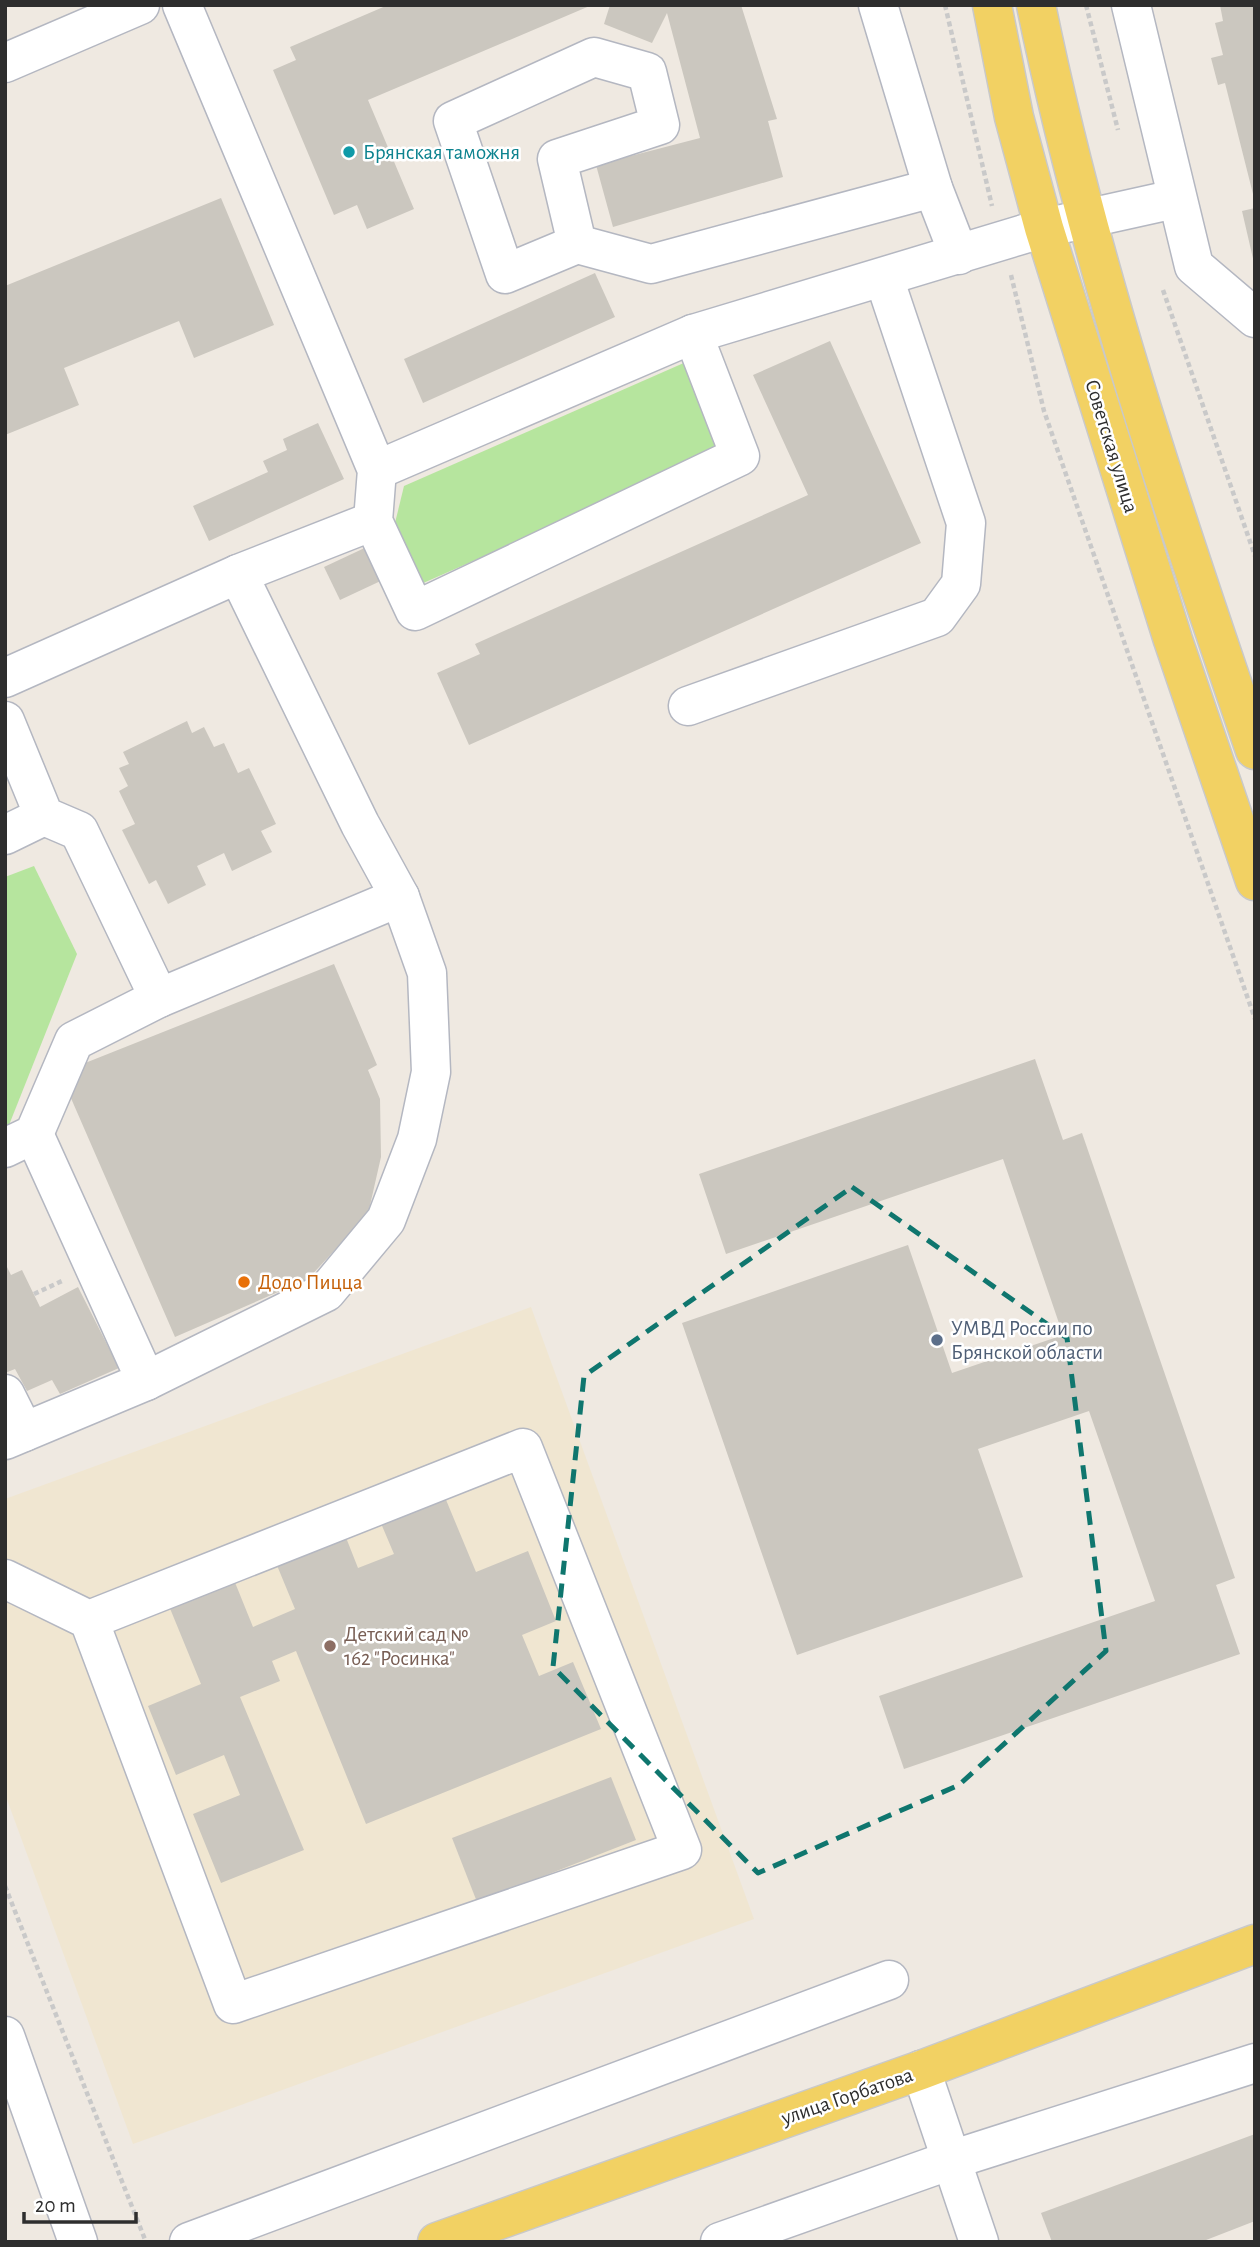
<svg xmlns="http://www.w3.org/2000/svg" width="1260" height="2247" viewBox="0 0 1260 2247" font-family="'Alegreya Sans',sans-serif">
	<style>
		.education { fill: #f0e6d1 }
		.green { fill: #b6e59e }
		.building { fill: #cbc7bf }
		.lines { fill: none; stroke-linecap: round; stroke-linejoin: round }
		.minor-casing { stroke: #b4b7c1; stroke-width: 41 }
		.major-casing { stroke: #c9c9c9; stroke-width: 41 }
		.path { stroke: #c9c9c9; stroke-width: 4.5; stroke-dasharray: 5 3.5; stroke-linecap: butt }
		.minor { stroke: #fff; stroke-width: 38 }
		.major { stroke: #f2d163; stroke-width: 38 }
		.marked { fill: none; stroke: #0f766e; stroke-width: 5; stroke-dasharray: 14 9; stroke-linejoin: round }
		.culture-dot { fill: #0f9aa8; stroke: #fff; stroke-width: 2.5 }
		.food-dot { fill: #e8710a; stroke: #fff; stroke-width: 2.5 }
		.service-dot { fill: #5c6f8a; stroke: #fff; stroke-width: 2.5 }
		.education-dot { fill: #8d6e63; stroke: #fff; stroke-width: 2.5 }
		.labels { text-anchor: middle; stroke-width: 5; stroke-linejoin: round; paint-order: stroke }
		.culture-label { font-size: 21px; fill: #0d838f; stroke: #fff; text-anchor: start }
		.street-label { font-size: 21px; fill: #2e2e2e; stroke: #fff }
		.food-label { font-size: 21px; fill: #c56008; stroke: #fff; text-anchor: start }
		.service-label { font-size: 21px; fill: #4e5e75; stroke: #fff; text-anchor: start }
		.education-label { font-size: 21px; fill: #785e54; stroke: #fff; text-anchor: start }
	</style>
	<rect width="100%" height="100%" fill="#efe9e1"/>
	<!-- education -->
	<path class="education" d="M531,1307L754,1919L133,2144L5,1794V1499Z"/>
	<!-- green -->
	<g class="green">
		<path d="M686,362L725,450L421,584L395,523L404,486Z"/>
		<path d="M34,866L77,954L9,1125L5,1126V877Z"/>
	</g>
	<!-- building -->
	<g class="building">
		<path d="M388,5H592L368,100L414,209L367,229L357,205L334,215L273,70L296,60L290,47Z"/>
		<path d="M610,5H741L777,119L768,121L783,177L613,227L596,165L700,138L667,13L652,43L604,24Z"/>
		<path d="M1220,5H1255V202L1225,83L1218,85L1211,58L1223,55L1215,23L1223,21Z"/>
		<path d="M221,198L274,325L194,358L179,321L64,368L79,405L5,435V286Z"/>
		<path d="M1255,208V263H1254L1242,211Z"/>
		<path d="M595,273L615,317L423,403L404,359Z"/>
		<path d="M830,341L921,543L469,745L437,673L480,654L475,644L808,495L753,375Z"/>
		<path d="M318,423L344,479L209,541L193,506L268,472L263,461L287,450L283,439Z"/>
		<path d="M371,545L387,578L340,600L324,567Z"/>
		<path d="M187,721L192,733L204,727L214,747L224,743L238,773L249,768L276,824L261,831L272,852L232,871L224,853L197,866L206,885L168,904L156,880L149,884L122,830L135,824L119,791L128,786L119,768L129,764L123,752Z"/>
		<path d="M334,964L377,1065L368,1070L380,1099L381,1157L368,1214L308,1279L175,1337L60,1073Z"/>
		<path d="M1035,1059L1063,1140L1082,1133L1235,1578L1216,1585L1240,1654L904,1769L879,1696L1155,1601L1089,1411L978,1449L1023,1577L797,1655L682,1323L908,1245L952,1373L1063,1335L1003,1159L726,1254L699,1174Z"/>
		<path d="M5,1263L11,1275L22,1270L40,1307L78,1287L119,1368L60,1394L52,1380L27,1391L15,1369L5,1373Z"/>
		<path d="M444,1495L476,1572L528,1551L556,1621L522,1635L539,1676L573,1662L601,1729L366,1824L296,1651L272,1661L280,1681L240,1697L304,1850L221,1883L193,1814L240,1795L224,1755L176,1775L148,1706L201,1684L169,1606L234,1580L253,1627L295,1609L276,1563L345,1535L358,1568L394,1554L380,1521Z"/>
		<path d="M611,1777L636,1840L477,1902L452,1838Z"/>
		<path d="M1255,2134V2221L1201,2242H1052L1041,2213Z"/>
	</g>
	<g class="lines">
		<!-- minor casing -->
		<g class="minor-casing">
			<g id="minor">
				<path d="M182,5L377,470L373,521L415,611L740,456L693,334"/>
				<path d="M878,5L933,188L959,255"/>
				<path d="M1131,5L1194,266L1255,318"/>
				<path d="M5,63L140,5"/>
				<path d="M577,244L505,274L453,121L594,57L647,72L660,125L557,159L577,244L651,264L933,188"/>
				<path d="M377,470L693,334L1044,228L1175,199"/>
				<path d="M5,678L238,574"/>
				<path d="M688,706L937,617L961,584L966,523L884,278"/>
				<path d="M5,721L44,816L79,831L159,998L74,1041L34,1134L5,1148"/>
				<path d="M5,835L44,816"/>
				<path d="M159,998L400,897"/>
				<path d="M146,1381L326,1292L386,1220L417,1139L431,1072L427,973L400,897L360,824L238,574L373,521"/>
				<path d="M5,1394L24,1432"/>
				<path d="M5,1440L146,1381L34,1134"/>
				<path d="M5,1579L89,1620L233,2004L682,1850L523,1448L89,1620"/>
				<path d="M5,2036L78,2242"/>
				<path d="M921,2070L979,2242"/>
				<path d="M189,2242L889,1980"/>
				<path d="M720,2242L951,2160L1255,2063"/>
			</g>
		</g>
		<!-- major casing -->
		<g class="major-casing">
			<g id="major">
				<path d="M992,5L1014,117L1044,228L1173,640L1255,881"/>
				<path d="M1036,5C1088,259 1171,506 1255,750"/>
				<path d="M437,2242L921,2070L1255,1944"/>
			</g>
		</g>
		<!-- path -->
		<g class="path">
			<path d="M945,5L992,206"/>
			<path d="M1086,5L1118,130"/>
			<path d="M1011,275L1044,411L1255,1019"/>
			<path d="M1163,290L1255,556"/>
			<path d="M34,1294L62,1281"/>
			<path d="M5,1886L146,2242"/>
		</g>
		<!-- minor -->
		<use href="#minor" class="minor"/>
		<!-- major -->
		<use href="#major" class="major"/>
	</g>
	<!-- marked area -->
	<path class="marked" d="M852,1187L1067,1338L1106,1651L959,1785L758,1873L553,1667L584,1376Z"/>
	<!-- markers -->
	<circle class="culture-dot" cx="349" cy="152" r="7"/>
	<circle class="food-dot" cx="244" cy="1282" r="7"/>
	<circle class="service-dot" cx="937" cy="1340" r="7"/>
	<circle class="education-dot" cx="330" cy="1646" r="7"/>
	<g class="labels">
		<!-- culture labels -->
		<g class="culture-label">
			<text x="363" y="159">Брянская таможня</text>
		</g>
		<!-- street labels -->
		<g class="street-label">
			<text transform="translate(1112 446) rotate(73)" y="7">Советская улица</text>
			<text transform="translate(847 2096) rotate(-19)" y="7">улица Горбатова</text>
		</g>
		<!-- food labels -->
		<g class="food-label">
			<text x="258" y="1289">Додо Пицца</text>
		</g>
		<!-- service labels -->
		<g class="service-label">
			<text x="951" y="1335">УМВД России по<tspan x="951" dy="24">Брянской области</tspan></text>
		</g>
		<!-- education labels -->
		<g class="education-label">
			<text x="344" y="1641">Детский сад №<tspan x="344" dy="24">162 "Росинка"</tspan></text>
		</g>
	</g>
	<!-- border -->
	<rect width="1260" height="2247" fill="none" stroke="#2e2e2e" stroke-width="14"/>
	<!-- scale -->
	<path d="M24 2212v10h112v-10" fill="none" stroke="#2e2e2e" stroke-width="3.5"/>
	<text x="35" y="2212" font-size="21" fill="#2e2e2e" stroke="#ffffff" stroke-width="5" paint-order="stroke">20 m</text>
</svg>
